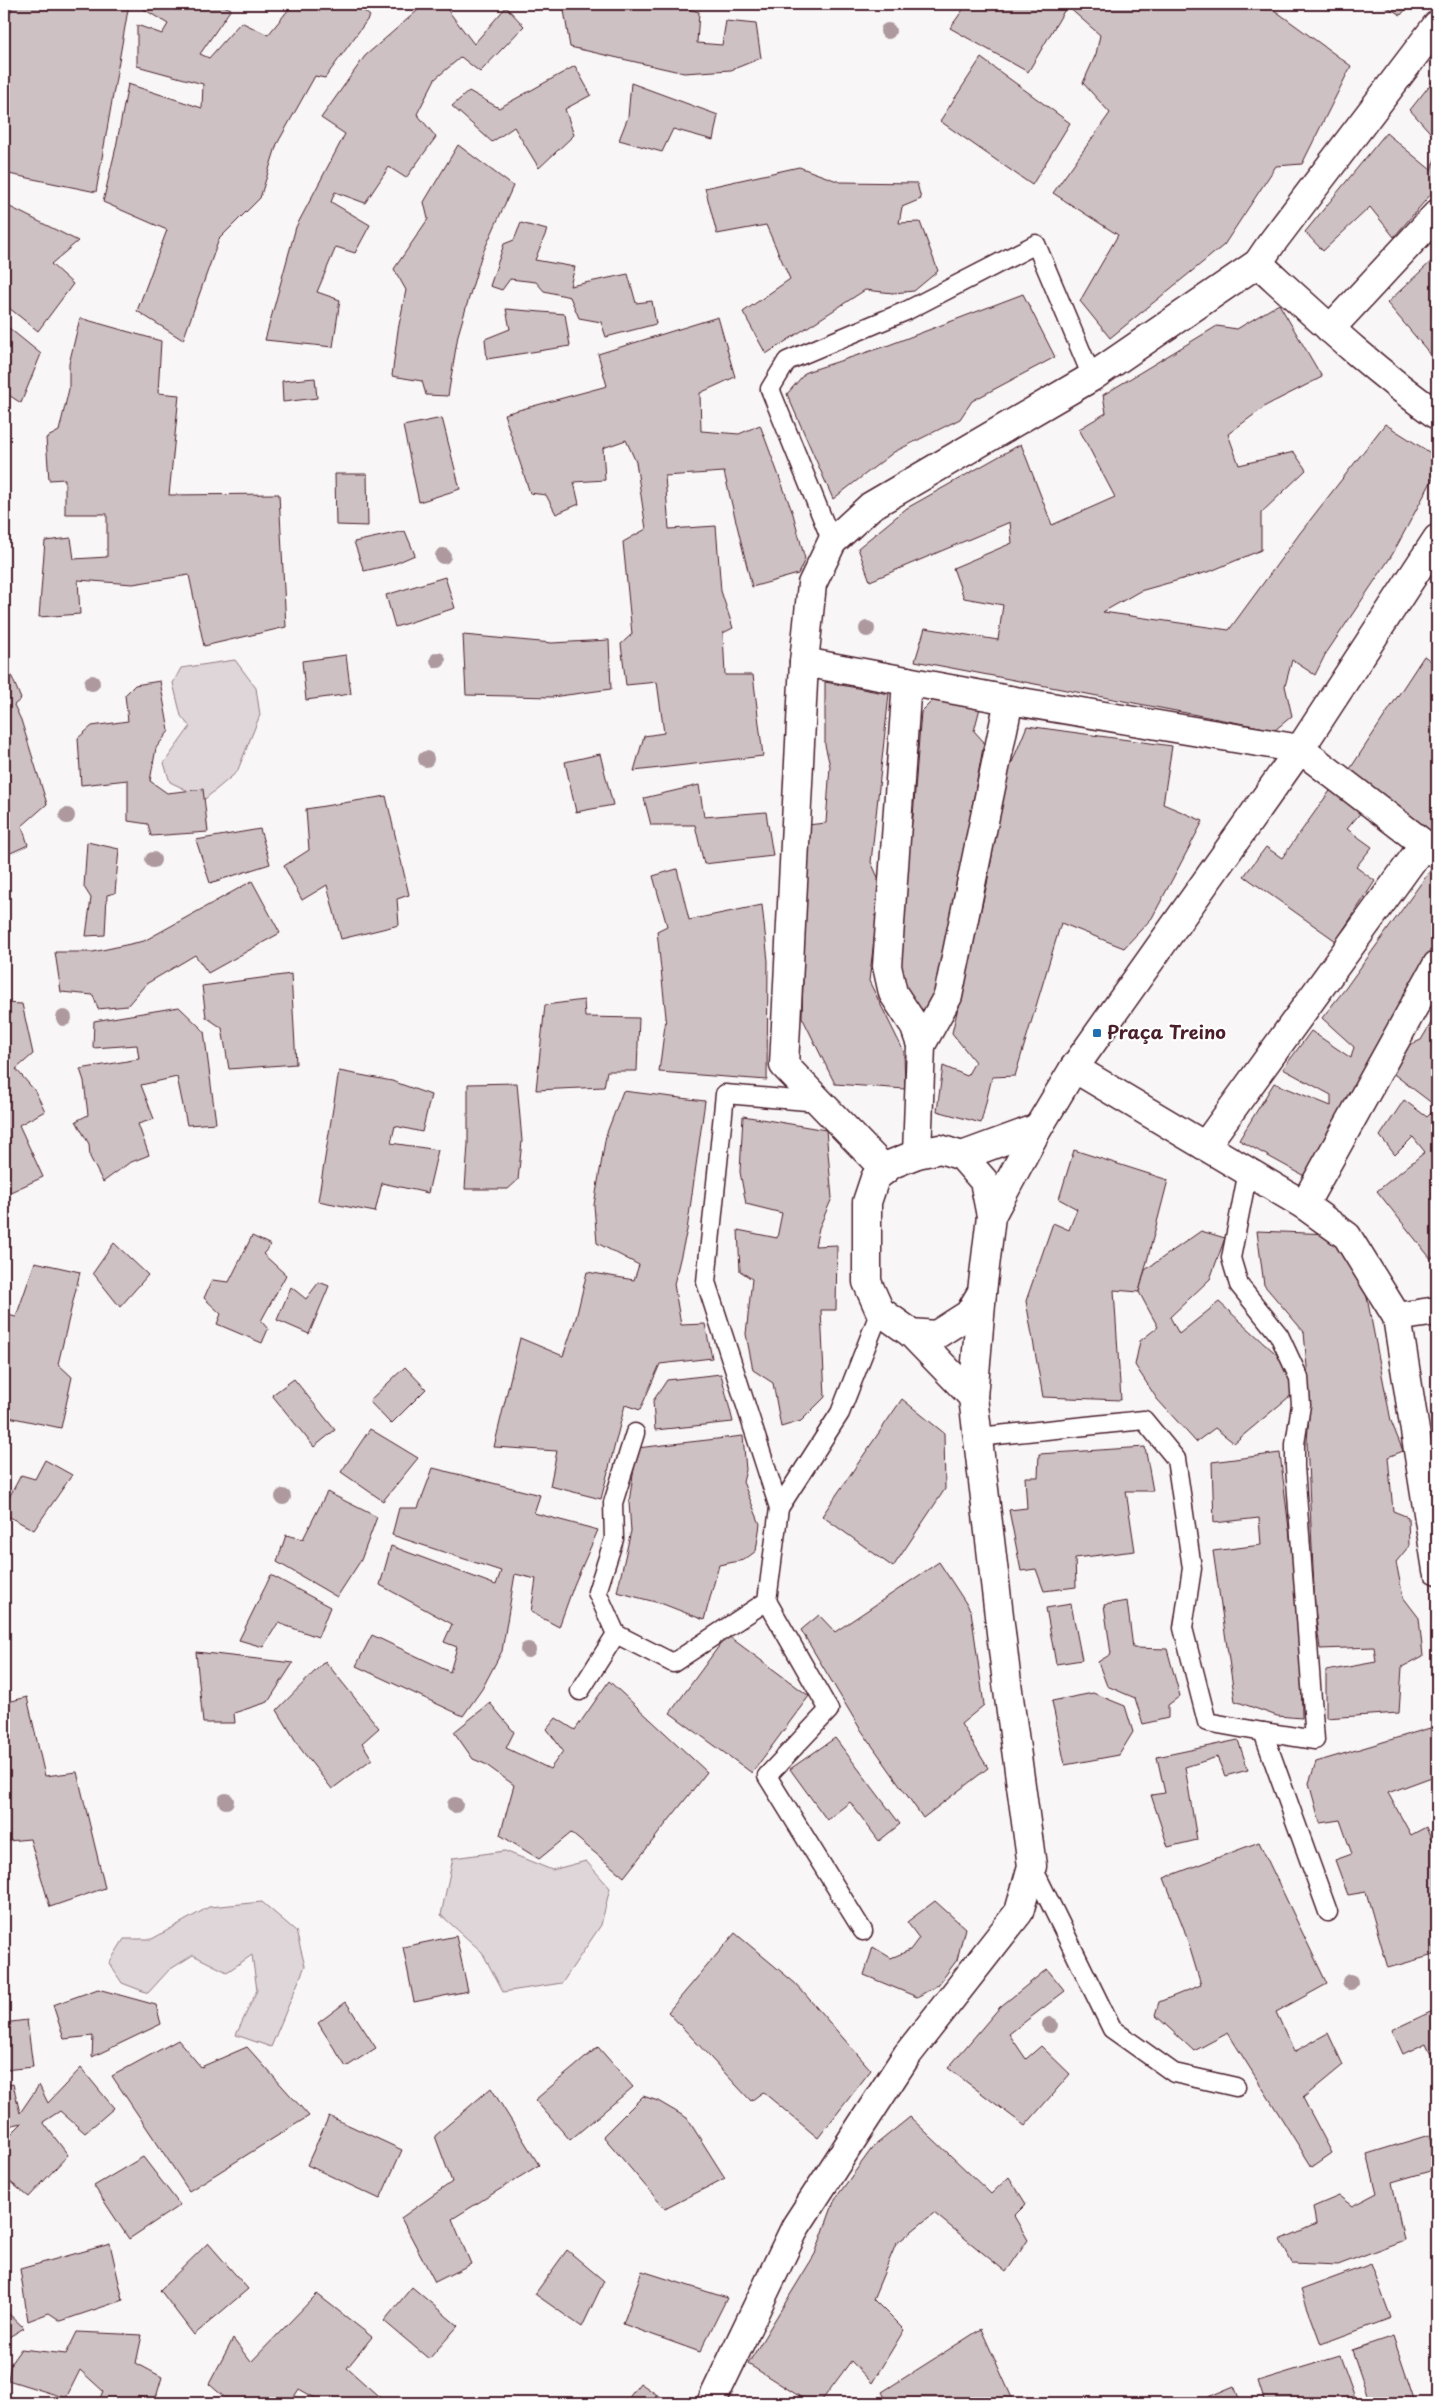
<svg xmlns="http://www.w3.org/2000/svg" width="1441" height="2407" viewBox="0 0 1441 2407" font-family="'Playpen Sans',sans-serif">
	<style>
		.green { fill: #ded6d9; stroke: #947a82 }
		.building { fill: #cdc1c4; stroke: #4a1f2b }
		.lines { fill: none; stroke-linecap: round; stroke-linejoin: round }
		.lane-casing { stroke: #4a1f2b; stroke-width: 21 }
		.street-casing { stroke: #4a1f2b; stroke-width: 31 }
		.secondary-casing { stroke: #4a1f2b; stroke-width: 31 }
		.lane { stroke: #fff; stroke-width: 18 }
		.street { stroke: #fff; stroke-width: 28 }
		.secondary { stroke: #fff; stroke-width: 28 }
		.tree { fill: #ad999e }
		.poi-dot { fill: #1f6fb2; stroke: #fff; stroke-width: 2 }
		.labels { text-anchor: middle; stroke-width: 4.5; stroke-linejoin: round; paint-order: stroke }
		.poi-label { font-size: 18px; font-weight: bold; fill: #4a1f2b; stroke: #fff; text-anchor: start }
	</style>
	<rect width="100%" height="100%" fill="#f8f6f7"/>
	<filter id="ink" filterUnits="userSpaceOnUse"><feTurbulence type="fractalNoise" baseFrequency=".02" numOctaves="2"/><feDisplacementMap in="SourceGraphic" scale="10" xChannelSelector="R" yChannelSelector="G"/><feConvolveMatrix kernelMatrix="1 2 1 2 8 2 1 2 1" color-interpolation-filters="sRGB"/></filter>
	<g filter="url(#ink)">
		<!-- green -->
		<g class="green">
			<path d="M235,660L256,688L260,715L237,772L205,799L170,782L164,763L190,727L181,716L173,683L181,668Z"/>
			<path d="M505,1851L552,1870L586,1861L610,1888L601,1925L562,1983L503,1992L482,1952L441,1915L453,1858Z"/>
			<path d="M262,1902L296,1931L305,1966L271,2047L236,2035L257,1990L252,1955L227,1972L193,1955L169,1970L148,1993L122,1983L109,1963L124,1939H152L209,1907Z"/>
		</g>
		<!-- building -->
		<g class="building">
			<path d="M14,4H129L96,192L4,173V13L9,15Z"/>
			<path d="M145,4H219L231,9L200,54L209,58L241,22L268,35L293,4H356L370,16L325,78L315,76L277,144L260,198L219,239L183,340L137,311L167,230L103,202L116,147L128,84L202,108L203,84L137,66V25L162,34L168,24L142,8Z"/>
			<path d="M425,4H443L474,44L506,7L524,26L480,72L461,57L435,79L417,114L436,137L406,178L389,167L365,203L335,192L331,202L370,225L355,253L336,247L317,292L340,300L333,347L265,340L296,227L345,134L321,118L365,56Z"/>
			<path d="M563,4H672L699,12L697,43L722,45L726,21L756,24L761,58L731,70L684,73L570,47Z"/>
			<path d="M967,4H1266L1351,66L1302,164L1276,166L1224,245L1110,338L1080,301L1118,235L1053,193L1110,113L1083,83L1096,54L1100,35L1067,6L1028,72L950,28Z"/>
			<path d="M1381,4H1410L1401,15Z"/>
			<path d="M981,58L1070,123L1032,185L940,121Z"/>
			<path d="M575,66L591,95L565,109L574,135L539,168L514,127L492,142L452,106L469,91L499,108Z"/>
			<path d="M1437,76V140L1410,110Z"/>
			<path d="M631,83L718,115L713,140L673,129L662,152L619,140L628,117Z"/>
			<path d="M1386,133L1431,170L1437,153V187L1394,237L1370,207L1323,251L1305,232Z"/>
			<path d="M458,145L513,186L481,257L458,335L448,396L426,395L422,381L392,376L398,330L406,290L394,269L428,219L424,202Z"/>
			<path d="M799,167L840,182L917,183L921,199L902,207L899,223L920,222L938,271L914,291L893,293L865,290L766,354L743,312L790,279L766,225L717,234L705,188Z"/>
			<path d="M4,204L78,241L51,264L73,284L38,331L4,304Z"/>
			<path d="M521,223L547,230L535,260L575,267L570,286L628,274L636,303L652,301L656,324L606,337L601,322L579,318L570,297L544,291L536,282L510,279L502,290L490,286L504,244L514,240Z"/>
			<path d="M1437,256V362L1387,303Z"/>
			<path d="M1023,294L1055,357L972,401L960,419L894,452L833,499L787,394L806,372L889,345Z"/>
			<path d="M1279,304L1322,377L1267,405L1228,434L1239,465L1294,452L1306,470L1261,513V550L1211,571L1140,591L1103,612L1229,630L1300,533L1385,424L1437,457V471L1392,555L1325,655L1315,675L1292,660L1285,686L1292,716L1275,730L915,661L925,628L998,640L1003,605L964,598L953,568L1012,543L1010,522L870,581L858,548L907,508L1021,444L1052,525L1115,497L1079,429L1106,413L1103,395L1217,326L1237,329Z"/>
			<path d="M506,309L565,314L570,346L487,359L485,339L510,329Z"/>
			<path d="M718,317L735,377L700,393L701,431L739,434L760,425L793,514L805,559L798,574L752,587L724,472L665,476L669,529L716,526L721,591L733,628L723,633L725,675H753L763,756L634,771L644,736L664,733L657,682L626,685L621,644L632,634L623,542L646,529L636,462L626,440L603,448L605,480L574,482L579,504L556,514L546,495L530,493L504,414L607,386L598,354Z"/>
			<path d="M80,318L161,341L158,393L179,395L169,495L279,494L286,627L204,646L189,575L133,584L78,580L80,614L39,617L45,541L71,538L74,559L107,557V514H65V479L49,480L46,438L59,431L69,389V364Z"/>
			<path d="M4,324L41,354L21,403L4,392Z"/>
			<path d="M315,378L317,398L283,402L282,381Z"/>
			<path d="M442,418L460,489L419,502L403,426Z"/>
			<path d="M335,474H367L368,526L336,525Z"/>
			<path d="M405,531L415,555L394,564L364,571L354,542Z"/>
			<path d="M445,577L455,608L395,627L386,595Z"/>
			<path d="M463,635L552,643L609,640L611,689L552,697L466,695Z"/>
			<path d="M346,655L351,694L306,700L302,661Z"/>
			<path d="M1424,656L1437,665V836L1350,769Z"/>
			<path d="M7,665L21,699L14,705L21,720L47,804L22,826L28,845L4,856V667Z"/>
			<path d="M160,681L169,731L156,748L150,781L167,793L203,789L208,832L151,836L148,824L128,821V780L81,785L78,738L92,726L128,721L125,695L135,685Z"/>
			<path d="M825,682L889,694L871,862L881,884L869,981L904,1052L905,1089L835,1084L802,1017L807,825L826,823L830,766L825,745Z"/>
			<path d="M934,699L980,708L974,731L984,742L940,985L926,1012L916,1005L903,981L898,955L906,852L913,817L921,712Z"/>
			<path d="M1027,726L1172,746L1163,804L1203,821L1152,918L1124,948L1061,923L1015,1076L992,1077L981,1123L937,1111L943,1066L967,1076L975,1062L952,1033L987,884L1006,777Z"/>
			<path d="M600,754L613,805L576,812L565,762Z"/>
			<path d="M699,785L704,817L766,812L773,856L704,864L695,825H651L644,798Z"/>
			<path d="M1332,788L1362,811L1347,829L1372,847L1356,867L1375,881L1336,941L1244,876L1266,847L1282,858Z"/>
			<path d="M386,796L409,895L397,899L399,925L341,939L327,885L302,900L284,866L309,850L306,809Z"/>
			<path d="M260,829L270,864L210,883L196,840Z"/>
			<path d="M87,842L119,849L115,893L107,895L105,935L86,936L91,898L84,887Z"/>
			<path d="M1432,868L1437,872V947L1406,1000L1368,1059V1070L1306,1177L1239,1140L1274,1083L1331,1106V1095L1283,1069L1311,1031L1351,1058L1354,1047L1322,1018L1345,989Z"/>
			<path d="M677,869L689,920L762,905L768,961L767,1080L659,1072L666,1017L657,931L667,926L653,876Z"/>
			<path d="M252,881L280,933L208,973L195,955L146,984L127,1006L98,1009L93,995L61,992L55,952H93L144,941Z"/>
			<path d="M291,974L296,1064L229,1069L222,1028L206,1017L202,986Z"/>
			<path d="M584,1000L585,1017L639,1018L637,1071H607L604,1087L536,1090L545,1005Z"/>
			<path d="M4,1003L22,1004L33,1054L16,1069L35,1091L45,1111L19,1125L43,1177L4,1195Z"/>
			<path d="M179,1007L204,1031L216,1123L187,1125L177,1077L141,1085L154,1119L138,1124L149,1155L129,1163L103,1182L90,1157L89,1144L76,1121L88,1115L84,1081L80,1069L139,1059L137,1045L93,1048L94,1021Z"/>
			<path d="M1437,1013V1107L1391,1072L1409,1045L1421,1040Z"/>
			<path d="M339,1071L392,1081L431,1095L422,1132L395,1126L391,1143L438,1150L428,1193L382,1183L375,1212L318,1201Z"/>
			<path d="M517,1083L522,1141L518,1180L508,1189H465L468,1144V1084Z"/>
			<path d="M623,1091L705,1101L687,1230L674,1284L681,1325L705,1324L712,1358L660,1364L640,1410L625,1405L601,1499L550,1486L557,1451L494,1447L520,1338L563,1356L576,1318L587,1272L634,1280L639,1265L597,1243L594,1205L606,1135Z"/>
			<path d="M1404,1100L1427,1117L1437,1107V1253L1431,1259L1377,1191L1425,1152L1413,1137L1395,1155L1380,1136Z"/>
			<path d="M743,1116L826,1130L832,1198L819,1228L815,1246L837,1245L836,1310H821L825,1397L801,1421L781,1427L773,1383L753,1370L746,1334L752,1279L740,1271L738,1230L777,1238L782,1213L746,1204L740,1172Z"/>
			<path d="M1074,1150L1168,1180L1139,1292L1114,1290L1121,1400L1043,1397L1026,1301L1053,1223L1069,1230L1077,1209L1059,1199Z"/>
			<path d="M1201,1231L1225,1238L1210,1279L1170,1317L1179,1334L1219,1302L1285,1362L1296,1391L1234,1443L1215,1428L1196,1442L1157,1399L1135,1365L1140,1341L1158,1327L1139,1292L1145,1270Z"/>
			<path d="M1257,1231L1330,1234L1363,1277L1391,1421L1403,1451L1388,1457L1393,1511L1408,1517L1409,1546L1396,1562L1403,1597L1419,1618L1423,1656L1402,1667L1399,1713L1326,1718V1671L1376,1662L1374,1647L1320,1649L1315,1609L1307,1442L1310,1402L1304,1332L1264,1285Z"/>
			<path d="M252,1236L271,1245L263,1254L286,1275L261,1321L268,1329L262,1343L217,1324L221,1314L204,1298L212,1280L229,1282Z"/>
			<path d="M114,1243L148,1275L120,1307L93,1273Z"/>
			<path d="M35,1262L80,1272L58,1364L72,1377L61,1428L4,1416V1314L16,1317Z"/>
			<path d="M319,1282L329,1286L309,1334L277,1320L291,1287L306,1299Z"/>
			<path d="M405,1367L426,1389L391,1424L369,1401Z"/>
			<path d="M721,1374L733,1422L655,1430L653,1401L667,1380Z"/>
			<path d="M294,1379L335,1430L314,1447L272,1395Z"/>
			<path d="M902,1399L944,1433L945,1489L893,1567L822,1516Z"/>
			<path d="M370,1429L418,1458L383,1501L341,1472Z"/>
			<path d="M743,1436L746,1470L743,1482L760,1524L756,1551L744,1560L719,1565L704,1620L663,1604L617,1592L631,1531L629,1502L637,1448Z"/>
			<path d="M1145,1447L1153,1491H1126L1135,1551L1075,1558L1076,1587L1044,1591L1036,1569L1021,1571L1009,1510L1027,1508L1025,1477H1038L1039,1454Z"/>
			<path d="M1280,1453L1296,1588L1301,1663L1302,1718L1277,1716L1235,1701L1213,1551L1261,1545L1259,1518L1214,1523L1212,1462Z"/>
			<path d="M45,1460L72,1475L34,1530L4,1514V1507L21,1475L35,1479Z"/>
			<path d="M433,1468L540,1495L534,1513L598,1530L574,1585L559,1627L531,1612L536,1579L515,1574L502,1651L482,1689L463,1716L356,1666L372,1635L450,1672L457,1647L444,1642L452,1624L380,1585L391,1546L496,1585L501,1571L392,1535L399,1508H418Z"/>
			<path d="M327,1492L377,1517L361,1560L337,1597L277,1562L286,1535L303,1539Z"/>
			<path d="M939,1562L971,1611L984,1705L961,1724L988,1768L923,1818L859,1727L801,1630L819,1615L835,1632Z"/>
			<path d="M271,1575L330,1607L318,1637L278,1623L263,1647L239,1640Z"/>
			<path d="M1127,1601L1133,1648L1167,1649L1180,1696L1168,1705V1718L1143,1724L1135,1698L1107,1686L1098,1662L1111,1654L1104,1605Z"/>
			<path d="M1071,1604L1082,1660L1056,1664L1046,1608Z"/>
			<path d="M727,1635L809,1696L752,1773L670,1713Z"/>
			<path d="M196,1652L293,1663L268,1702L234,1713L235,1723H203Z"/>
			<path d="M325,1661L379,1728L362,1743L372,1759L332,1789L300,1748L277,1710Z"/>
			<path d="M609,1681L707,1772L624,1877L571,1833L539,1859L500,1835L514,1785L485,1764L473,1759L454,1732L490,1703L514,1732L506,1748L550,1769L563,1751L547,1729L556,1718L575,1730Z"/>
			<path d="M1093,1693L1125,1706L1133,1732L1119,1755L1065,1765L1052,1701Z"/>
			<path d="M27,1697L45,1776L77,1772L105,1888L50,1907L30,1839L8,1841L4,1815V1713H6L8,1702Z"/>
			<path d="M1430,1728L1437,1749V1775L1388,1793L1411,1835L1426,1827L1437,1854V1954L1388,1968L1366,1892L1348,1895L1335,1860L1352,1854L1340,1820L1320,1823L1309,1783L1316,1762Z"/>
			<path d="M835,1738L900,1824L879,1841L850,1802L827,1820L790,1769Z"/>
			<path d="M1238,1740L1248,1770L1225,1776L1217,1757L1185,1767L1197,1840L1168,1847L1151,1795L1165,1793L1157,1757Z"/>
			<path d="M1259,1842L1327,1984L1276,2012L1294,2052L1328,2033L1343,2065L1303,2098L1332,2153L1312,2167L1228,2033L1194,2051L1155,2015L1159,2002L1201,1985L1184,1929L1164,1878Z"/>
			<path d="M935,1901L965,1928L957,1960L938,1985L917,1997L864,1975L873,1947L891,1958L910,1950L919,1938L907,1922Z"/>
			<path d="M735,1933L796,1984L871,2070L818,2138L763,2092L751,2101L668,2012Z"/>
			<path d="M456,1936L468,1991L414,2002L403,1947Z"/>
			<path d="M1047,1969L1065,1991L1009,2034L1026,2059L1041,2046L1070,2074L1025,2126L948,2068L1000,2007Z"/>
			<path d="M98,1989L156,2005L161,2024L92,2057L93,2036L64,2039L53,2005Z"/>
			<path d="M346,2002L376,2048L346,2067L318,2023Z"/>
			<path d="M1437,2009V2068L1426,2043L1403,2054L1392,2030Z"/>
			<path d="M27,2020L33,2067L4,2070V2023Z"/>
			<path d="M178,2040L201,2067L247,2047L309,2116L189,2191L112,2076Z"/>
			<path d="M598,2047L633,2087L570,2140L535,2100Z"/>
			<path d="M81,2068L114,2108L85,2133L60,2111L43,2122L68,2155L29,2197L4,2177V2141L22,2123L4,2127V2086L13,2084L20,2113L39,2085L48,2103Z"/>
			<path d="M491,2088L539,2165L452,2219L471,2264L435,2282L401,2218L452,2182L435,2136Z"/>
			<path d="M643,2096L658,2101L687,2118L725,2178L665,2209L603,2136Z"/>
			<path d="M329,2116L402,2150L380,2199L307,2165Z"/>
			<path d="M910,2117L991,2194L1009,2177L1026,2204L1014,2216L1028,2240L1006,2272L934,2213L896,2244L873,2299L904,2330L872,2383L851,2361L820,2403H810L748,2364L815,2254L835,2199L873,2147Z"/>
			<path d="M1429,2135L1437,2169L1392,2182L1404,2240L1338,2265L1292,2263L1280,2240L1316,2224L1313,2207L1339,2196L1352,2206L1377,2193L1367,2154Z"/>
			<path d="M143,2157L180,2205L129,2239L94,2186Z"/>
			<path d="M208,2243L248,2289L194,2335L160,2290Z"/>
			<path d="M110,2244L123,2300L61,2321L49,2313L28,2321L20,2269Z"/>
			<path d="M567,2250L604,2281L582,2327L535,2294Z"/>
			<path d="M1371,2264L1391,2318L1321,2344L1301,2290Z"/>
			<path d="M642,2271L727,2298L700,2352L623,2324Z"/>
			<path d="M412,2287L458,2326L429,2359L384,2321Z"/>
			<path d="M317,2294L372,2337L347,2368L386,2403H315L317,2399L299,2389L290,2403H231L209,2384L233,2339L251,2362Z"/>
			<path d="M7,2312L24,2328L4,2340V2314Z"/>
			<path d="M981,2329L1012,2398L1002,2403H888L882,2392Z"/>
			<path d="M77,2332L142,2335L136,2363L162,2377L155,2401L138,2397L136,2403H98L103,2391L80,2370L66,2398L8,2380L11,2363L21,2349L66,2354Z"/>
			<path d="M1393,2336L1414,2399L1399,2403H1370L1352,2350Z"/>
			<path d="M1340,2356L1357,2403H1265L1258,2381Z"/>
			<path d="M640,2383L669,2403H625Z"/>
			<path d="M1234,2386L1241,2403H1194Z"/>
		</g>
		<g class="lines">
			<!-- lane casing -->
			<g class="lane-casing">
				<g id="lane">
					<path d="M832,542L770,389L787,361L906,311L1036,244L1092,377"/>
					<path d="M1248,1171L1231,1258L1239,1285L1279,1335L1299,1378L1301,1405L1295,1444V1467L1315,1740L1263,1732"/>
					<path d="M978,1437L1144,1420L1176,1459L1192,1568L1183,1628L1207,1722L1263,1732L1328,1912"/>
					<path d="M779,1508L840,1413L880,1311"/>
					<path d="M767,1601L829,1710L767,1776L863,1931"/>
					<path d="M616,1634L597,1592L614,1539L613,1503L635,1433"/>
					<path d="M580,1691L616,1634L673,1663L767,1601L779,1508L706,1282L725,1094L819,1102"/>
					<path d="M1032,1866L1112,2029L1174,2073L1236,2087"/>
				</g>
			</g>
			<!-- street casing -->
			<g class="street-casing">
				<g id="street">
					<path d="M1258,263C1316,316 1373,370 1437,415"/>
					<path d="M1330,329L1437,214"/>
					<path d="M804,662L1009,700L1300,749L1437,854"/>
					<path d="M907,681L887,966L893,993L914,1025L921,1045L917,1154"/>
					<path d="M921,1045L948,996L1009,700"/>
					<path d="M1074,1068L1304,1205L1347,1236L1397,1317L1437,1570"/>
					<path d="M1205,1146L1424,844"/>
					<path d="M885,1170L784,1065L804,662L812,584L832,542L871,506L1092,377L1258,263L1271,244L1437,25"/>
					<path d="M1304,1205L1437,965"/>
					<path d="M1397,1317L1437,1311"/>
				</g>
			</g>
			<!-- secondary casing -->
			<g class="secondary-casing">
				<g id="secondary">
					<path d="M940,1149L962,1156L984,1181L991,1216L982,1292L969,1314L936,1335L911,1333L880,1311L867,1282V1202L875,1178L892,1164L917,1154Z"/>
					<path d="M962,1156L1038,1128"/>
					<path d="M991,1216L1038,1128L1074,1068L1300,749L1437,539"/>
					<path d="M911,1333L973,1397"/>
					<path d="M711,2403L796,2226L907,2055L1019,1912L1032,1866L1007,1683L973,1397L982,1292"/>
				</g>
			</g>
			<!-- lane -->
			<use href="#lane" class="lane"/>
			<!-- street -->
			<use href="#street" class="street"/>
			<!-- secondary -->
			<use href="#secondary" class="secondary"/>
		</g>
		<!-- trees -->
		<g class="tree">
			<circle cx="888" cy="31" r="8"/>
			<circle cx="443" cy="556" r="8"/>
			<circle cx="867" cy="629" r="8"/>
			<circle cx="438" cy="660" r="8"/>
			<circle cx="92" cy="683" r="8"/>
			<circle cx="426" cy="759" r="8"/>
			<circle cx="67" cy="816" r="8"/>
			<circle cx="153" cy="860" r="8"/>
			<circle cx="64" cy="1018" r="8"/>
			<circle cx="283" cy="1497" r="8"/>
			<circle cx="528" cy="1650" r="8"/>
			<circle cx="226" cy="1801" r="8"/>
			<circle cx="455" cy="1805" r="8"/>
			<circle cx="1350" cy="1982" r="8"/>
			<circle cx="1050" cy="2025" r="8"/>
		</g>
	</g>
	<!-- markers -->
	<rect class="poi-dot" x="1092" y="1028" width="10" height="10" rx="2.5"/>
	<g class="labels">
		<!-- poi labels -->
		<g class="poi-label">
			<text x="1107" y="1039">Praça Treino</text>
		</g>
	</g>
	<!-- margin -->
	<rect width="1441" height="2407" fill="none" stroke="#fff" stroke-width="20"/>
	<rect x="10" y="10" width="1421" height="2387" fill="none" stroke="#4a1f2b" stroke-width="2" filter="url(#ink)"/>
</svg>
